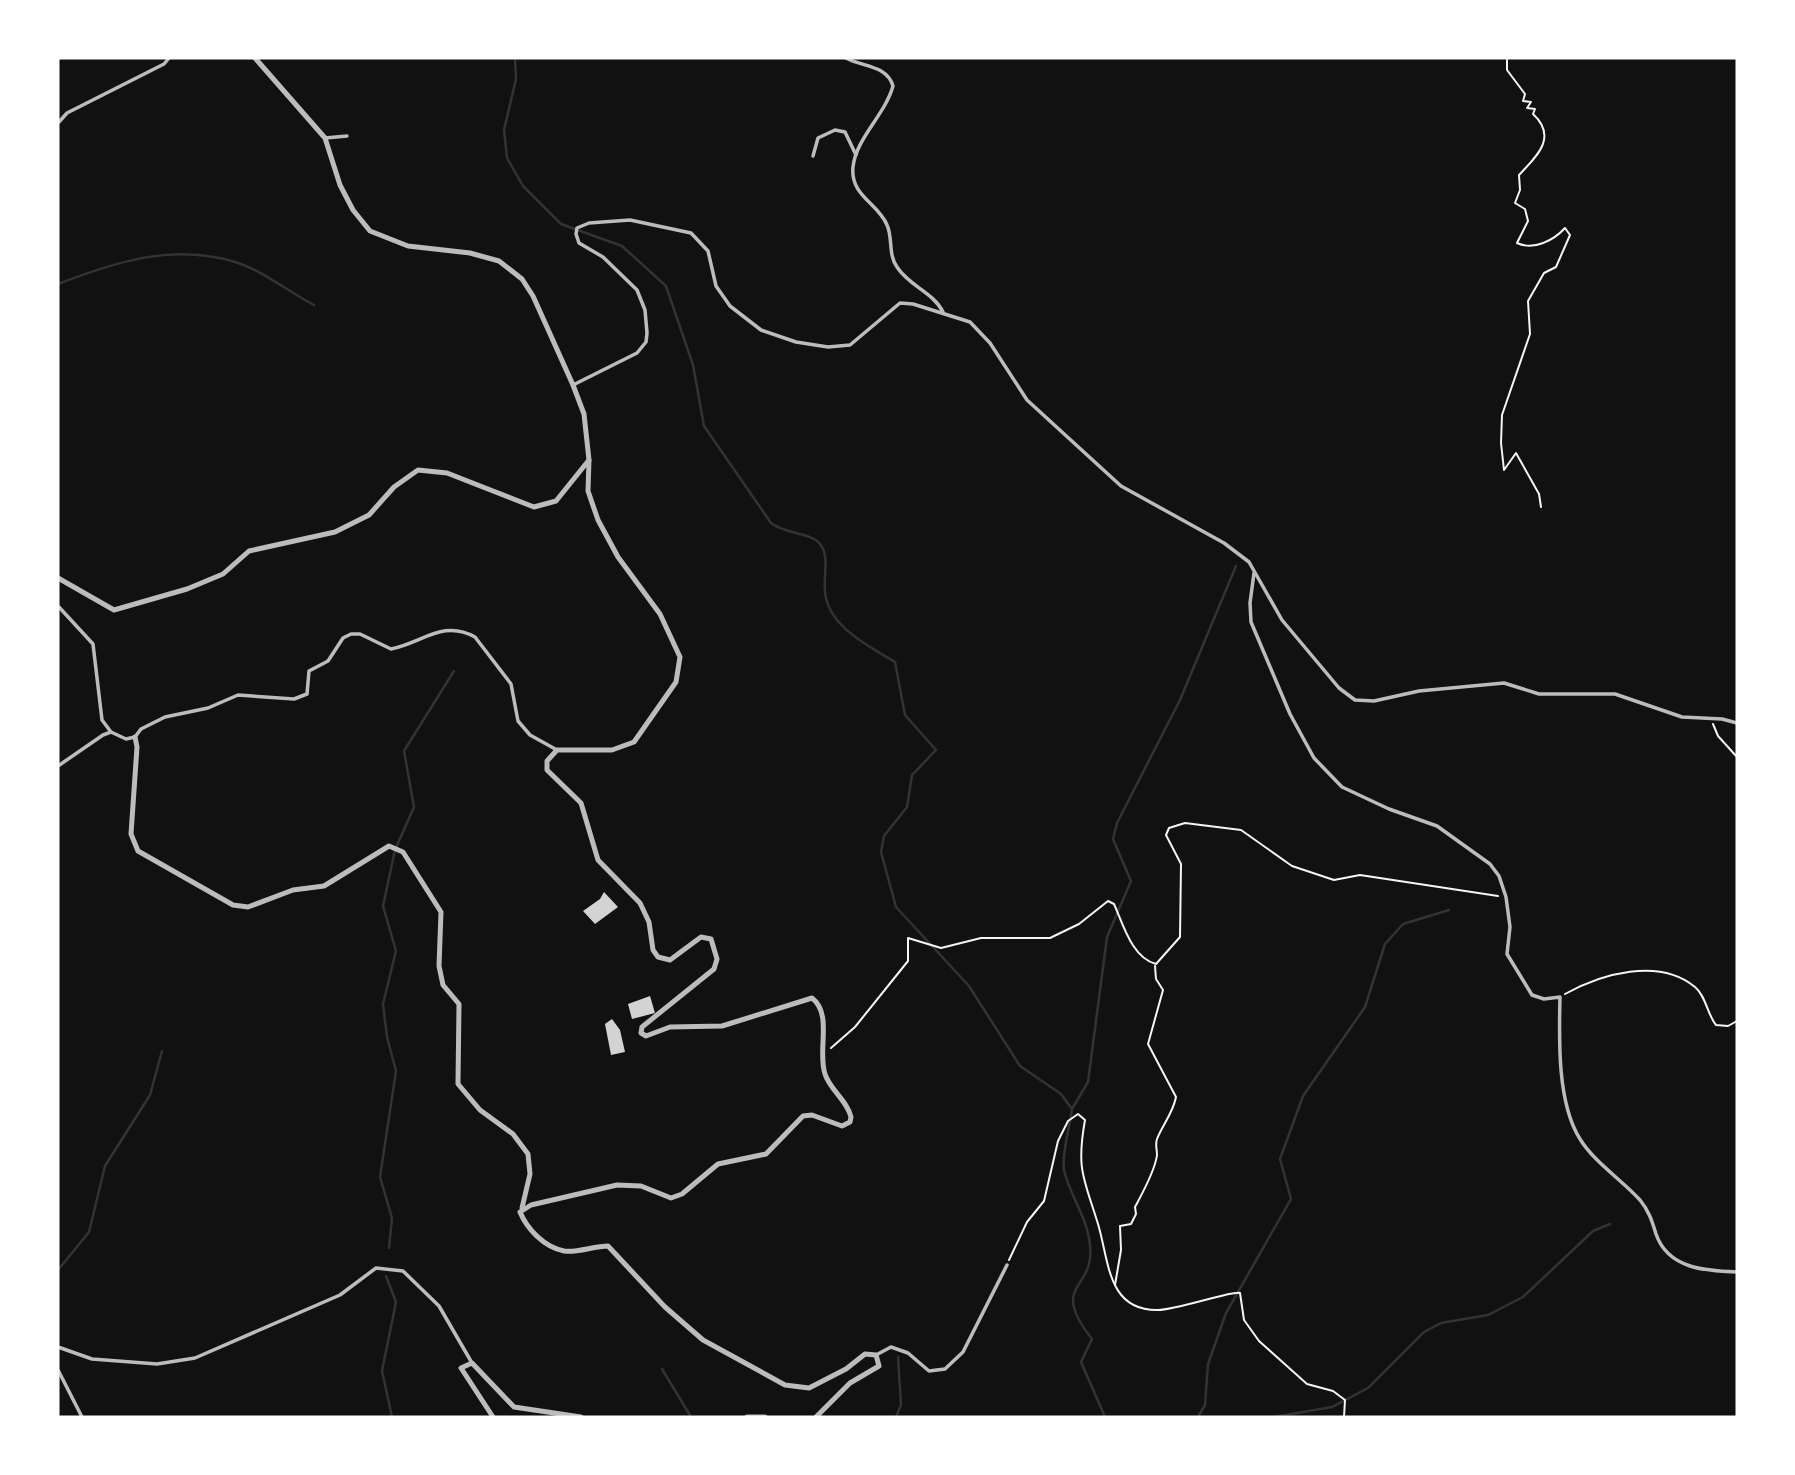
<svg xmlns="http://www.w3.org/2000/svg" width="1795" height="1475" viewBox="0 0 1795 1475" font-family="'Crimson Pro',serif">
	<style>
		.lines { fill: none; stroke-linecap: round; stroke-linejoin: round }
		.stream { stroke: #333; stroke-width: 2.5 }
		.building { fill: #d3d3d3 }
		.path { stroke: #f5f5f5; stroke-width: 2 }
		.minor { stroke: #bcbcbc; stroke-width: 3.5 }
		.tertiary { stroke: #bcbcbc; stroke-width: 5 }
	</style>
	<rect width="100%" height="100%" fill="#111"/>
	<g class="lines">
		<!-- stream -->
		<g class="stream">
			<path d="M515,58L516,79L504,130L507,158L523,186L561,224L622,246L666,286L693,365L704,426L771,523C784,534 810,532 820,544C830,556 823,576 825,591C827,626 869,646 895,662L905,715L936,750L912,775L907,807L884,836L881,852L896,907L969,986L1020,1066L1061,1094L1072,1109C1070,1125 1060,1161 1065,1174C1072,1199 1088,1219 1090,1246C1095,1291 1048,1283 1092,1339L1081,1362L1105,1417"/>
			<path d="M58,284C115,262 173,243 235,262C262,270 289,292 314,305"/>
			<path d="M1072,1109L1088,1082L1107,937L1131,881L1113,839L1117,823L1180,700L1236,566"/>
			<path d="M389,1248L392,1218L380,1177L396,1071L387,1037L383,1004L396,951L383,906L395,850L414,807L404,751L454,671"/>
			<path d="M58,1270L89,1232L105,1166L150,1095L162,1051"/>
			<path d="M386,1276L396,1302L382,1371L392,1417"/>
			<path d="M662,1369L691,1417"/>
			<path d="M896,1417L901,1405L898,1357"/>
			<path d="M1198,1417L1205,1405L1208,1364L1226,1313L1291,1199L1280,1159L1303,1096L1365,1007L1385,944L1403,924L1449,910"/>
			<path d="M1274,1417L1332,1407L1368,1388L1424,1332L1441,1323L1488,1315L1523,1297L1593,1231L1610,1224"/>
		</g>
	</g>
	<!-- building -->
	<g class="building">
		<path d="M604,892L618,907L595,924L583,911L600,899Z"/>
		<path d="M650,996L655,1013L632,1019L628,1004Z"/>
		<path d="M612,1019L620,1030L625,1052L611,1055L605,1024Z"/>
	</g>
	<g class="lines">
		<!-- path -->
		<g class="path">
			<path d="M1507,60V70L1525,94L1523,101L1531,102L1527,108L1535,109L1533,114C1558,137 1537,156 1519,175L1520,190L1515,203L1525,209L1528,221L1517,243C1534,251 1554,240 1565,228L1570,235L1556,267L1544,273L1528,301L1530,334L1502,415L1501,443L1504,470L1516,453L1539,494L1541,507"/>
			<path d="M1713,724L1718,736L1737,757"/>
			<path d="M1565,994C1601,974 1659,957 1695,987C1706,996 1707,1014 1716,1025L1728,1026L1737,1021"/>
			<path d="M831,1048L855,1027L908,961V938L941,948L981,938H1050L1079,924L1108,901L1114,904C1123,924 1132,958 1156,964L1180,937L1181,864L1166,835L1169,828L1185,823L1241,830L1292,866L1334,880L1360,875L1498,896"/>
			<path d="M1009,1260L1027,1222L1044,1201L1058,1141L1068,1121L1078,1114L1085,1120C1076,1170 1084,1178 1098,1224C1109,1260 1107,1311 1158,1310C1176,1310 1234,1290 1240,1293L1244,1320L1259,1341L1307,1384L1333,1391L1345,1400L1344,1417"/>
			<path d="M1115,1285L1121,1250L1120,1226L1131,1224L1136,1214L1135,1207C1142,1194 1155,1171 1157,1155C1157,1149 1155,1144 1157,1139C1163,1124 1173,1113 1176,1097L1148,1044L1163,990L1156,979L1155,966"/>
		</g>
		<!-- minor -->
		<g class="minor">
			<path d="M846,58C862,67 887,65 893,86C885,115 856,138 853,167C850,196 878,203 887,225C893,238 888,255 897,267C909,286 933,292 943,312"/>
			<path d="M59,122L67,113L164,64L169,58"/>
			<path d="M325,138L347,136"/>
			<path d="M813,156L818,138L835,130L845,132L856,155"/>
			<path d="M573,385L637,353L646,342L647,333L645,310L637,290L603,257L579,243L576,234L577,228L589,223L630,220L691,233L708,251L716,286L730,306L761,330L796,342L828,347L850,345L900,303L913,304L970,322L990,343L1027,400L1121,486L1224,543L1249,562L1282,620L1339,688L1355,700L1374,701L1419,691L1504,683L1539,694H1615L1682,717L1722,719L1737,723"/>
			<path d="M1254,573L1250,603L1251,622L1290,714L1314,758L1342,787L1389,809L1437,826L1490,864L1499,876L1506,897L1510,927L1507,954L1532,995L1544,999L1560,997C1559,1038 1557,1103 1580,1139C1594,1162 1622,1180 1640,1200C1649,1211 1652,1221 1656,1234C1668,1269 1706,1271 1737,1272"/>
			<path d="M58,606L93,644L102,720L111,732"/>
			<path d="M58,766L103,735L111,732L126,739L135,737L141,729L165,717L208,708L238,695L294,699L307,694L309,671L328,661L343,638L351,634H360L391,649C422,643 443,619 475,637L511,684L518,721L530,735L557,750"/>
			<path d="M58,1347L92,1359L157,1364L195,1358L340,1295L376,1268L403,1271L439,1306L472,1363"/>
			<path d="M876,1355L891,1347L908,1353L929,1371L945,1369L963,1352L1007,1265"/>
			<path d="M58,1370L82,1417"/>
		</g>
		<!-- tertiary -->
		<g class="tertiary">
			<path d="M589,460L588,491L598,520L618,557L660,614L680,657L676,682L634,742L612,750H557L547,761V770L581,803L598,860L640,903L649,922L653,950L658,957L670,960L701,937L711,939L717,959L714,969L642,1027L641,1033L646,1036L670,1027L722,1026L812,998C833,1014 817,1051 825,1074C830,1090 847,1100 851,1117L850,1122L842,1126L812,1115L803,1116L766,1154L718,1164L682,1194L671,1198L641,1186L617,1185L531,1205L520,1212C527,1229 544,1247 564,1251C577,1253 594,1246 608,1246L665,1307L703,1340L785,1385L809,1388L846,1369L865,1354L876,1355L879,1366L850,1383L816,1417"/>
			<path d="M58,578L114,610L187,589L223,574L249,551L335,532L369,515L394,487L418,470L447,473L534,507L556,501L589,460L584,414L573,385L533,296L522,279L499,261L470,253L408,246L370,231L353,210L340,185L325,138L255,58"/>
			<path d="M135,737L137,747L131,834L138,851L233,905L248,907L293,890L324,886L389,846L403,852L441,912L439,966L443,985L459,1004L458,1084L480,1110L513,1134L528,1154L530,1174L522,1208"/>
			<path d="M493,1417L461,1368L472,1363L514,1407L581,1417"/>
			<path d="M747,1417H765"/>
		</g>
	</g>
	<!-- border -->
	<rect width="1795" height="1475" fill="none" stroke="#ffffff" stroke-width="119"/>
</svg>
